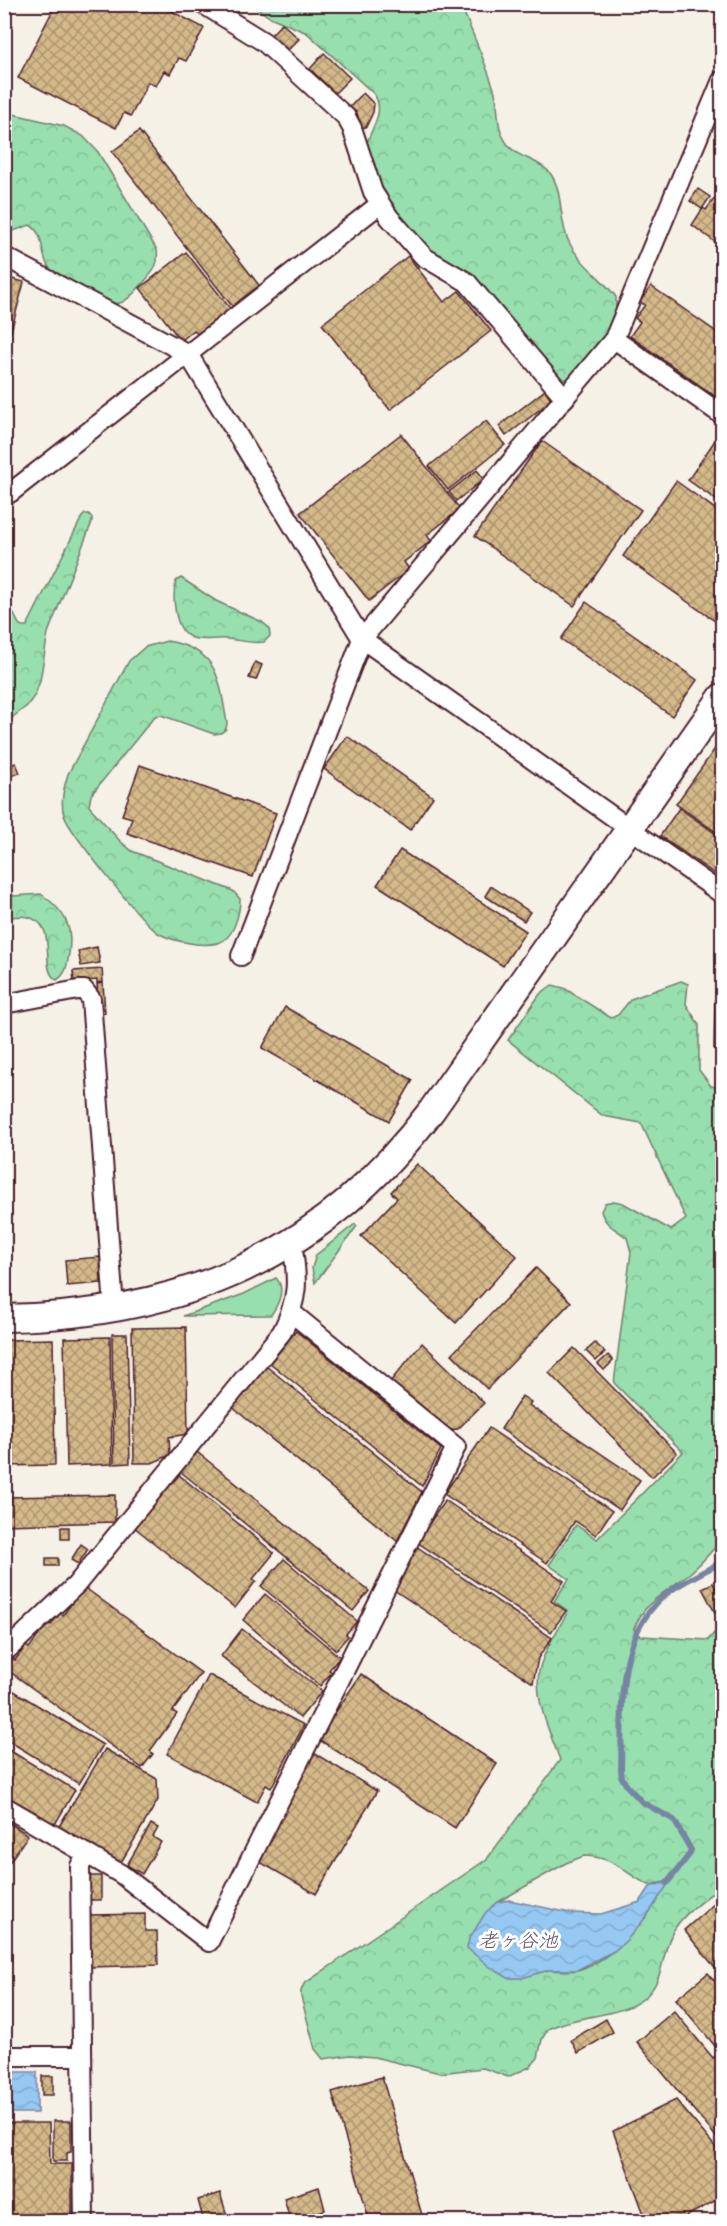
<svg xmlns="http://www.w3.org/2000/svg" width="727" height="2226" viewBox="0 0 727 2226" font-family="'Architects Daughter','Klee One',sans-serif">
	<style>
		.grass { fill: #97dfae; stroke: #707f6c; stroke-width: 1.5 }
		.forest { fill: url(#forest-crowns); stroke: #707f6c; stroke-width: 1.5; fill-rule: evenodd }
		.water { fill: url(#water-waves); stroke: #7784a2; stroke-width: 1.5 }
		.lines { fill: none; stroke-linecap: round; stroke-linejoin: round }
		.stream { stroke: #7784a2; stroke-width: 6 }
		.building { fill: url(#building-cross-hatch); stroke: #4a1f2b; stroke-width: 1.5 }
		.street-casing { stroke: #4a1f2b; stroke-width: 22 }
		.secondary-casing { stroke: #4a1f2b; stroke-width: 30 }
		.street { stroke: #fff; stroke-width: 18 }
		.secondary { stroke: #fff; stroke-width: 26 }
		.labels { text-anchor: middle; stroke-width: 6; stroke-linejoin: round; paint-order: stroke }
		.water-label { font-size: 20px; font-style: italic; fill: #605267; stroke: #fff }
	</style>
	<defs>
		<pattern id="forest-crowns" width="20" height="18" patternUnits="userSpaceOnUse" patternTransform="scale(1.5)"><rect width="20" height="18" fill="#97dfae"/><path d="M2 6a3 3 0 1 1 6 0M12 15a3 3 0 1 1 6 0" fill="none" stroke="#84bf96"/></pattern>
		<pattern id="water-waves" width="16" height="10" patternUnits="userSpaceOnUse" patternTransform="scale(1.5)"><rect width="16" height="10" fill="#95c8f2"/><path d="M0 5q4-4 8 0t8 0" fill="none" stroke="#82abd0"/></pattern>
		<pattern id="building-cross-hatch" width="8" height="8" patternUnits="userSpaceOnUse" patternTransform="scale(1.5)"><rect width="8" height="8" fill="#d4b989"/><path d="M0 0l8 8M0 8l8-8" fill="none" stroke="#ae9670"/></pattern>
	</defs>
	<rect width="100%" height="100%" fill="#f6f1e7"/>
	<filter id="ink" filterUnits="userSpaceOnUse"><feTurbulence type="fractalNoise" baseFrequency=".0167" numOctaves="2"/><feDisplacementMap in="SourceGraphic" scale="12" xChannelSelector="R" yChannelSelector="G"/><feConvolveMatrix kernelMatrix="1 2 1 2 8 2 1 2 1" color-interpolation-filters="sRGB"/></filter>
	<g filter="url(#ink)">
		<!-- grass -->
		<g class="grass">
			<path d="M355,1224L357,1226L315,1283L312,1268L316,1255Z"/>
			<path d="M276,1278C286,1289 278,1305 271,1315L183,1316L244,1294Z"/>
		</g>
		<!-- forest -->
		<g class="forest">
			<path d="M252,5H461C472,33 485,61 494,89C500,107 495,126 506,142C516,159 538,158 550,173C564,191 558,220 569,242C579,263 602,278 616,297V314L607,335L574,373L567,379L559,380L427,253L385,201L366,146C371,127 386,113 374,94L307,33L268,16Z"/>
			<path d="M5,112L64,126L83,136L98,152L157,250C159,265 154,271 144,282C137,289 130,300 120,303C108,308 55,277 48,266C40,253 45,234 30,225L5,234Z"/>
			<path d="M85,514H89L92,518V522L48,633L40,681L35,695L27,706L5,723V597L19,624L22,626H27L82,517Z"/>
			<path d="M181,578L216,601L262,622L269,628L270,636L264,642C251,644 239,640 227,639C215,638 200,642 190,637C174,629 172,596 176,581Z"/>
			<path d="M167,641C219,650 219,678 227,723L226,729L221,733L214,734L161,715L155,716L91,795L89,806L120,841L132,851L233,891L240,899C240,911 235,933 224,940C209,950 172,941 158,933C143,923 69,832 64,815C60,802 64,787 68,774L129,661L145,647Z"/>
			<path d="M5,891L14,896L41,894C68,913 74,929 68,960C66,969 65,975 57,980C37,970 61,925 28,917C21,915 12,917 5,918Z"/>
			<path d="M681,981L688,984L686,1004L699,1025V1070L711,1086L722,1088V1539C712,1551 702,1563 690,1573C669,1590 643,1602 634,1629L636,1634L641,1636L708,1640L722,1624V1885C707,1898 686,1911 675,1928C660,1951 666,1980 644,1998C622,2017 574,2015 548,2029L542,2039L538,2058L530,2067L508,2077L483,2068L440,2073L374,2057L350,2055L323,2059L315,2049L301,1997V1991L304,1984L487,1859L560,1760C549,1730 530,1692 542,1661C548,1643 560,1627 568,1611L554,1601L569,1579L549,1565L576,1525L597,1539L683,1452L614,1383L631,1252L627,1238C617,1229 605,1226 601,1211L605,1203L614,1201L623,1203L671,1230L686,1219L641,1123L603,1116L508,1040L540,994L552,985L564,988L611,1018L618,1015L631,999ZM584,1856C616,1857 623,1873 649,1885L665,1882L668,1883C646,1918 619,1958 577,1970C569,1972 558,1970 549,1970L498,1902L566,1863Z"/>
		</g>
		<!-- water -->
		<g class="water">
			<path d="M665,1882L668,1884L647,1916L626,1941L614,1951L577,1970H549L522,1978H508L490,1967L467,1948L469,1939L486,1912L498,1902L509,1900L570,1913L601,1914L640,1902L650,1887Z"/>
			<path d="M4,2072H37V2113H5Z"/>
		</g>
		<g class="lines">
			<!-- stream -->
			<path class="stream" d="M667,1883L689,1855L691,1850L674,1820L642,1802L627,1786L622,1778L621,1770C623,1706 613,1635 670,1591C686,1580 705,1571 722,1562"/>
		</g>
		<!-- building -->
		<g class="building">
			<path d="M56,4H158L204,28L186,61L179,58L170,74L164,71L156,86L148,82L131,116L124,113L116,128L18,78Z"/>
			<path d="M282,23L299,39L288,50L271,35Z"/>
			<path d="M324,53L350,78L335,93L310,69Z"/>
			<path d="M363,93L374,104L373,112L366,127L361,128L357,113L350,107Z"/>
			<path d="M139,131L262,289L235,310L112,152Z"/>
			<path d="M698,189L710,197L702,209L690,201Z"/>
			<path d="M714,199L722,204V231L715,242L692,225L703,208L706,210Z"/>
			<path d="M186,252L233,312L200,337L194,330L181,341L140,288Z"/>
			<path d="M408,256L444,302L459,291L491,331L390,410L322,324Z"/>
			<path d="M4,277L24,282L4,358Z"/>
			<path d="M651,286L722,336V401L630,336L640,322L635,318L645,305L640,302Z"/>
			<path d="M545,390L552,400L506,436L499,426Z"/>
			<path d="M486,421L505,445L448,490L429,466Z"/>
			<path d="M722,430V504L688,480Z"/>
			<path d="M401,434L460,509L427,535L431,541L404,562L409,569L369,601L300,513Z"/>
			<path d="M542,441L641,510L574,606L475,536Z"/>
			<path d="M477,470L484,479L456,501L449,492Z"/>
			<path d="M676,481L722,514V626L623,556Z"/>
			<path d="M586,602L697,680L672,716L561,639Z"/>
			<path d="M255,662L262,665L256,680L249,678Z"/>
			<path d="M347,736L433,797L410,830L324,769Z"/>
			<path d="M719,743L722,746V836L676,804Z"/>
			<path d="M16,763L20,773L4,778V767Z"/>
			<path d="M140,765L276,813L253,877L127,833L132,818L122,815Z"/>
			<path d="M679,808L722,838V879L660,836Z"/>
			<path d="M400,850L526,931L503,966L377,885Z"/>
			<path d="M491,886L530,912L524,921L485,896Z"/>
			<path d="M97,947L100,963L81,966L78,951Z"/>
			<path d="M102,969L103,982L97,983V980L74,982L73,971Z"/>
			<path d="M103,983L105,1013L99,1014L97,984Z"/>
			<path d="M715,1000H722V1049H714Z"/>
			<path d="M285,1007L413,1080L389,1121L262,1048Z"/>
			<path d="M417,1164L517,1256L456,1323L361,1236L397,1198L391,1192Z"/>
			<path d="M100,1257L101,1283L67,1286L65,1260Z"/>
			<path d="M536,1268L571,1302L487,1389L452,1354Z"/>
			<path d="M186,1327L188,1434L169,1437L170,1455L152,1463H134L132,1328Z"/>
			<path d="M296,1331L441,1449L422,1486L270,1363Z"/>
			<path d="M112,1334H127L130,1463L114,1464Z"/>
			<path d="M110,1337L112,1464L67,1466L64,1338Z"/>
			<path d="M53,1339L55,1465L4,1466V1344H7V1340Z"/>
			<path d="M422,1343L484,1403L458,1429L449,1430L390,1382Z"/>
			<path d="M595,1343L605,1352L596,1361L586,1351Z"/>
			<path d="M574,1348L677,1453L652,1477L549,1373Z"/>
			<path d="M608,1355L613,1361L604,1370L598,1364Z"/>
			<path d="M266,1366L422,1492L397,1541L232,1407Z"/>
			<path d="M522,1396L531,1402L529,1405L640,1480L620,1510L501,1429Z"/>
			<path d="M489,1428L612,1511L596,1535L575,1521L547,1563L444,1494Z"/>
			<path d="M197,1452L369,1591L353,1611L181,1472Z"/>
			<path d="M178,1474L274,1553L253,1579L256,1581L235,1608L134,1527Z"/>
			<path d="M115,1495V1522L4,1525V1497Z"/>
			<path d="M445,1500L564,1581L551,1601L566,1611L551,1632L417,1542Z"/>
			<rect x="61" y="1527" width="8" height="12"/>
			<path d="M81,1544L88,1549L78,1564L71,1560Z"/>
			<path d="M416,1546L552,1638L538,1658L533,1683L394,1590Z"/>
			<rect x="46" y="1558" width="12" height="8"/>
			<path d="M284,1559L357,1621L346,1634L348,1636L336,1650L261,1586Z"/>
			<path d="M713,1583L722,1601V1618L719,1620L702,1588Z"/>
			<path d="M84,1587L201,1673L173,1711L177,1714L150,1751L153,1754L142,1768L5,1668L13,1658L15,1660L26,1646L29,1648L48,1623L51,1625L60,1613L63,1615Z"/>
			<path d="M265,1594L340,1657L329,1670L332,1672L320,1686L243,1620Z"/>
			<path d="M242,1629L322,1691L300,1718L221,1656Z"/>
			<path d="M361,1674L497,1764L455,1828L318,1739Z"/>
			<path d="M209,1675L304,1725L271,1788L266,1785L257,1802L167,1754Z"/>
			<path d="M4,1685L103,1745L79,1784L4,1738Z"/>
			<path d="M4,1747L75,1790L54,1826L4,1796Z"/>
			<path d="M105,1749L157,1779L158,1800L120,1864L58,1828Z"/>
			<path d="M312,1752L377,1791L316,1894L258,1861Z"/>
			<path d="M5,1820L28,1835L4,1870V1822Z"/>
			<path d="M151,1824L158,1828L153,1837L161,1842L142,1874L127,1865Z"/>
			<rect x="89" y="1876" width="12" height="24"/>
			<path d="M722,1897V1976L684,1930Z"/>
			<path d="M145,1914V1931H157L158,1965L90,1967V1915Z"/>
			<path d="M708,1973L722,1990V2144L637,2042L674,2011L713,2058L720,2052L676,1999Z"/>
			<path d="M606,2019L613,2032L578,2053L571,2040Z"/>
			<rect x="42" y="2076" width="11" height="19"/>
			<path d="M382,2077L424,2222H370L332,2092Z"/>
			<path d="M676,2100L722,2155V2197L676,2222H647L613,2131Z"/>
			<path d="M53,2121H71V2152L67,2153V2161H53Z"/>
			<path d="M4,2123H49L50,2164H72V2222H4Z"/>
			<path d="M319,2187L325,2210L290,2220L284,2198Z"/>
			<path d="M220,2193L229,2222H204L198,2200Z"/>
		</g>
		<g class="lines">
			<!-- street casing -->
			<g class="street-casing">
				<g id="street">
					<path d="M203,4L264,42L346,117L352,128L373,192L389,217L424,257L467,282L565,398"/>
					<path d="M4,260L9,259L188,354L362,639L722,894"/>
					<path d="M614,339L722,415"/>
					<path d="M10,493L380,204"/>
					<path d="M241,956L362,639L614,339L722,80"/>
					<path d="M4,1004L78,990H84L91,999L114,1308"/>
					<path d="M4,1653L76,1585L282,1332C299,1298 298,1280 292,1243"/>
					<path d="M4,1806L121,1874L209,1942L456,1447L292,1313"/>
					<path d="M4,2056H82"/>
					<path d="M84,2222L80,1866L87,1854"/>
				</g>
			</g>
			<!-- secondary casing -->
			<g class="secondary-casing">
				<path id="secondary" d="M4,1318C185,1315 322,1256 432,1110L722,697"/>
			</g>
			<!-- street -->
			<use href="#street" class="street"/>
			<!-- secondary -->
			<use href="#secondary" class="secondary"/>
		</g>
	</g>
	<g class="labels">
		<!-- water labels -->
		<g class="water-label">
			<text x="518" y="1947">老ヶ谷池</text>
		</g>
	</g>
	<!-- margin -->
	<rect width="727" height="2226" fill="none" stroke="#fff" stroke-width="24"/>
	<rect x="12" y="12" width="703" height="2202" fill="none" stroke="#4a1f2b" stroke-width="2" filter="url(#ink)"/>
</svg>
